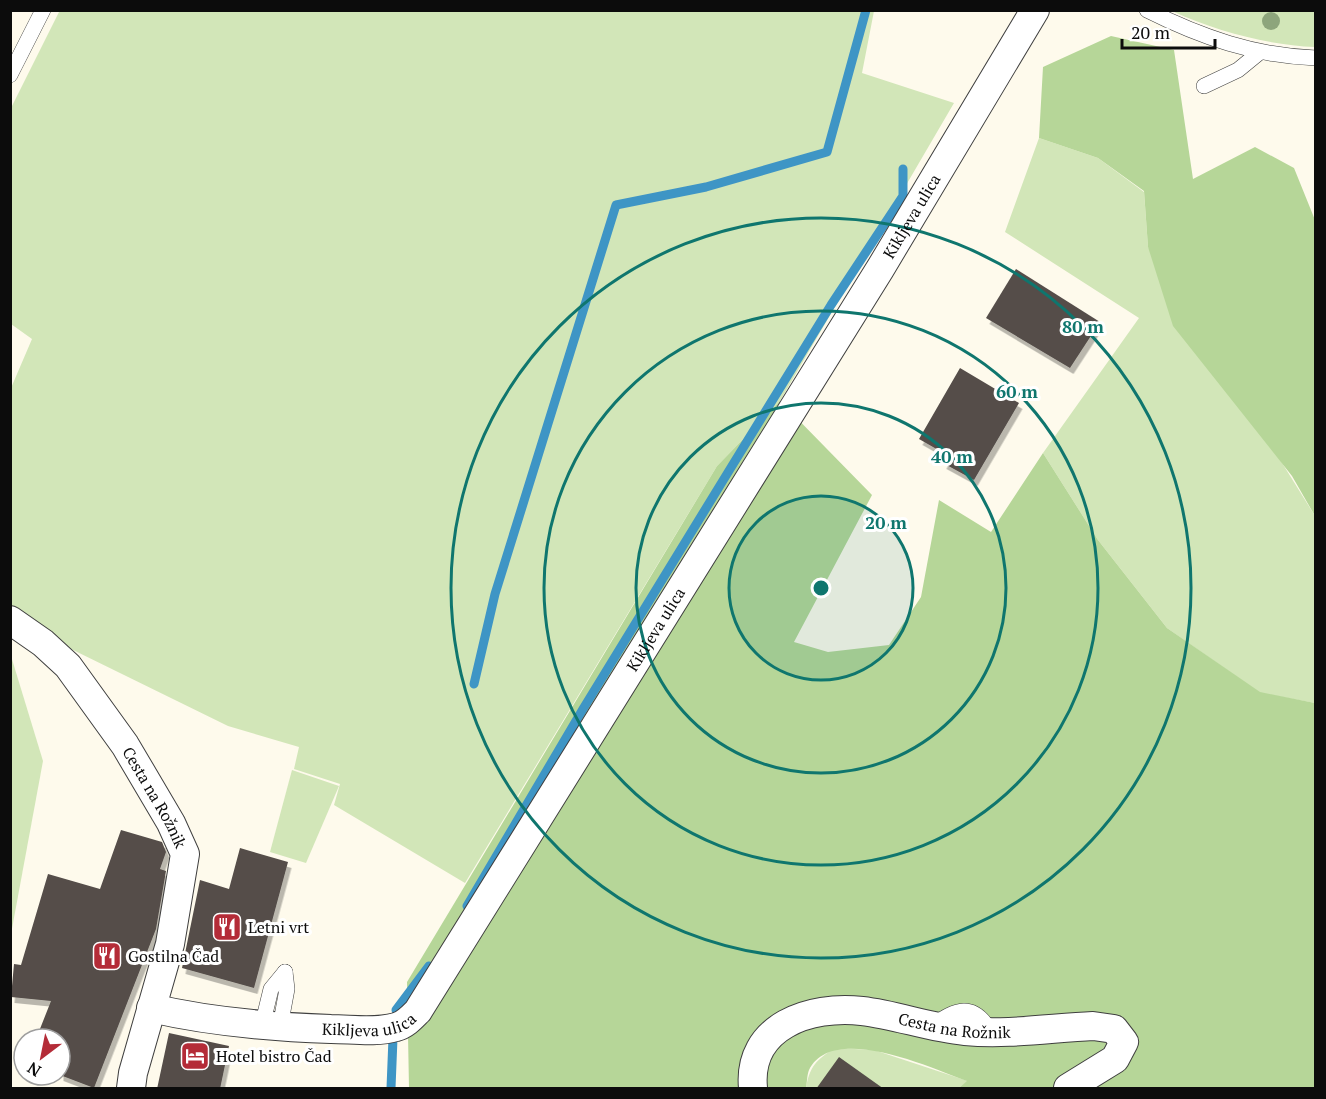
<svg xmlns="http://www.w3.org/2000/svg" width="1326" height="1099" viewBox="0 0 1326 1099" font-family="'PT Serif',serif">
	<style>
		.green { fill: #d2e6b8 }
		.forest { fill: #b6d698 }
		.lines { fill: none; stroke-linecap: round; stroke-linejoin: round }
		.stream { stroke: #3e95c5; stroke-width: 9 }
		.building { fill: #544d49; filter: url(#shadow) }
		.lane-casing { stroke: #3f3f3f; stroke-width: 16 }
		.street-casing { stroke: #3f3f3f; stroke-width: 30 }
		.lane { stroke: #fff; stroke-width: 15 }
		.street { stroke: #fff; stroke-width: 28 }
		.tree { fill: #8da57c }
		.ring { fill: none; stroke: #0f766e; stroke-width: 3 }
		.labels { text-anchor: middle; stroke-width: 6; stroke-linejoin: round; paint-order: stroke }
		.street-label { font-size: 16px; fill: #0c0c0c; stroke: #fff }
		.poi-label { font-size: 16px; fill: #0c0c0c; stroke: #fff; text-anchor: start }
		.centre { fill: #0f766e; stroke: #fff; stroke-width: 3 }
		.ring-label { font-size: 18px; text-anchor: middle; font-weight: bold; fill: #0f766e; stroke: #fff; stroke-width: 6; stroke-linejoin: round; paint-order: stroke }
	</style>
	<defs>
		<filter id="shadow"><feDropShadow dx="3.5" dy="6" stdDeviation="0" flood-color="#0004"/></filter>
	</defs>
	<rect width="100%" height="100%" fill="#fefaec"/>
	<!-- green -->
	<g class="green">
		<path d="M60,10L874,11L862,73L954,103L780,401L717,466L465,883L334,805L340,784L294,769L299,747L228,726L69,648L11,607V388L32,339L11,324L10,110Z"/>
		<path d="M1172,11H1315V47C1267,45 1216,31 1172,11Z"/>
		<path d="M1039,138L1098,158L1144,192L1148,247L1315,516V703L1260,693L1167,628L1098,540L1043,453L1139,318L1005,232Z"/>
		<path d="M11,656L43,761L11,934Z"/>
		<path d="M292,770L339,786L306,863L270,852Z"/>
		<path d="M835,1048L874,1050L968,1081L959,1088H806C809,1067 817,1059 835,1048Z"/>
	</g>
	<!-- forest -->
	<g class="forest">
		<path d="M1111,36L1174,50L1193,179L1255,147L1294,168L1315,220V516L1292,476L1173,326L1148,247L1144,191L1098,158L1039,138L1043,67Z"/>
		<path d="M780,401L872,495L794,642L828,652L889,645L921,597L939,500L991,532L1043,453L1098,540L1167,628L1260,692L1315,703V1088H959L967,1081C932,1068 832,1022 809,1070C807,1075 807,1083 806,1088H409L407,982L717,466Z"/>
	</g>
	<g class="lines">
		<!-- stream -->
		<g class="stream">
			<path d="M474,684L495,594L616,205L706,187L827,152L866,10"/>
			<path d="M467,906L583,709L727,474L831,305L903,196V169"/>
			<path d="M396,1010L429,966"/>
			<path d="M391,1088L393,1038"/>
		</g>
	</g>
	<!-- building -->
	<g class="building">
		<path d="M1016,269L1100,322L1070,368L986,318Z"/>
		<path d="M960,368L1019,403L974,480L943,463L947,455L919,439Z"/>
		<path d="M121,830L162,842L166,852L160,869L166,871L156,929L94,1088L60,1075V1039H36L51,1001L11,997L14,964L21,965L48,874L100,889Z"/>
		<path d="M240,848L288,862L254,988L182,968L200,880L229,889Z"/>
		<path d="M169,1033L229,1046L220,1089H157Z"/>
		<path d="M839,1057L884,1089H816Z"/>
	</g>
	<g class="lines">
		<!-- lane casing -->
		<g class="lane-casing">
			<g id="lane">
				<path d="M1147,10C1201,37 1255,56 1316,58"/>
				<path d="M10,75L43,10"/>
				<path d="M1204,86L1238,70L1260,52"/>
				<path d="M262,1026L271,989L285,972"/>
				<path d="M932,1026C956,1009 973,1001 991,1032"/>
				<path d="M280,1027L287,989L285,972"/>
			</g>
		</g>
		<!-- street casing -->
		<g class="street-casing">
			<g id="street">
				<path id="s1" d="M10,620L43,643L68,666L125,745L171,823L185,854L170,944L133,1073L131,1088"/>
				<path id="s2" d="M151,1008C211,1022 270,1027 331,1029C351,1029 376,1033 396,1027C405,1025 412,1017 418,1011L880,269L1035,10"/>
				<path id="s3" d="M753,1088C747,1026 810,1005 862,1011C897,1015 930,1028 965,1031C1007,1035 1051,1028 1093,1026L1114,1029L1124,1042L1115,1059L1068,1088"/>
			</g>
		</g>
		<!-- lane -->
		<use href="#lane" class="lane"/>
		<!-- street -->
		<use href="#street" class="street"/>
	</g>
	<!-- trees -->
	<circle class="tree" cx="1271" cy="21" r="9"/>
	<!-- distance rings -->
	<circle cx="821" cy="588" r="92" fill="#0f766e" fill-opacity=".12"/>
	<g class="ring">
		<circle cx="821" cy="588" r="92"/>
		<circle cx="821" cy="588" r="185"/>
		<circle cx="821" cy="588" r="277"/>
		<circle cx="821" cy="588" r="370"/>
	</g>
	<!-- icons -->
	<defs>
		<g id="restaurant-square" transform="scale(1.5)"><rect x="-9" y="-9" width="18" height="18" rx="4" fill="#b42c38" stroke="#fff"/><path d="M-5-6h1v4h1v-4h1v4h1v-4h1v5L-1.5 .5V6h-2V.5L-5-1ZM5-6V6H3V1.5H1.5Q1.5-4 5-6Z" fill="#fff"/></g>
		<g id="hotel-square" transform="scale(1.5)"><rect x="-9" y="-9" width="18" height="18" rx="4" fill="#b42c38" stroke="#fff"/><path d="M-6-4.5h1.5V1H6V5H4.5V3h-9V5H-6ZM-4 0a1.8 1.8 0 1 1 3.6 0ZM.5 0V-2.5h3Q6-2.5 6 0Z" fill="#fff"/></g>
	</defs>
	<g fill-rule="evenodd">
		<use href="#restaurant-square" x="227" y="927"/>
		<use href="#restaurant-square" x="107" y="956"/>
		<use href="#hotel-square" x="195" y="1056"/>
	</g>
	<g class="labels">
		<!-- street labels -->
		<g class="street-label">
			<text dy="6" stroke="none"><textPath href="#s2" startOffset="1210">Kikljeva ulica</textPath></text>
			<text dy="6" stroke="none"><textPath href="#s2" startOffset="724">Kikljeva ulica</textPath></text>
			<text dy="6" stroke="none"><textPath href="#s1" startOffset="232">Cesta na Rožnik</textPath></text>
			<text dy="6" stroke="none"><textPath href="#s2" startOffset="220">Kikljeva ulica</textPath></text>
			<text dy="6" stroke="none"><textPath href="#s3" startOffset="249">Cesta na Rožnik</textPath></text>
		</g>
		<!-- poi labels -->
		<g class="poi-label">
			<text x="248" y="933">Letni vrt</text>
			<text x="128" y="962">Gostilna Čad</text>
			<text x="216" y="1062">Hotel bistro Čad</text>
		</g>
	</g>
	<circle cx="821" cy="588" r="9" class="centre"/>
	<g class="ring-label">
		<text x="1083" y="333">80 m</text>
		<text x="1017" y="398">60 m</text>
		<text x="952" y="463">40 m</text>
		<text x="886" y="529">20 m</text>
	</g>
	<!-- border -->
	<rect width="1326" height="1099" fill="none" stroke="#0c0c0c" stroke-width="24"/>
	<!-- north arrow -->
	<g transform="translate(42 1057) rotate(212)"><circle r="28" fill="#ffffff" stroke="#9e9e9e" stroke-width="1.5"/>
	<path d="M0-4.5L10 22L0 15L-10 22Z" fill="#b42c38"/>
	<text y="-9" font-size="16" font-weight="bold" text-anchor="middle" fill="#0c0c0c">N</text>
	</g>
	<!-- scale -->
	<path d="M1122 39v9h93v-9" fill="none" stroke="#0c0c0c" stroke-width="3"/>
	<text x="1131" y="39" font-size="18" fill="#0c0c0c" stroke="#ffffff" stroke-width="4.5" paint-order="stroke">20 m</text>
</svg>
